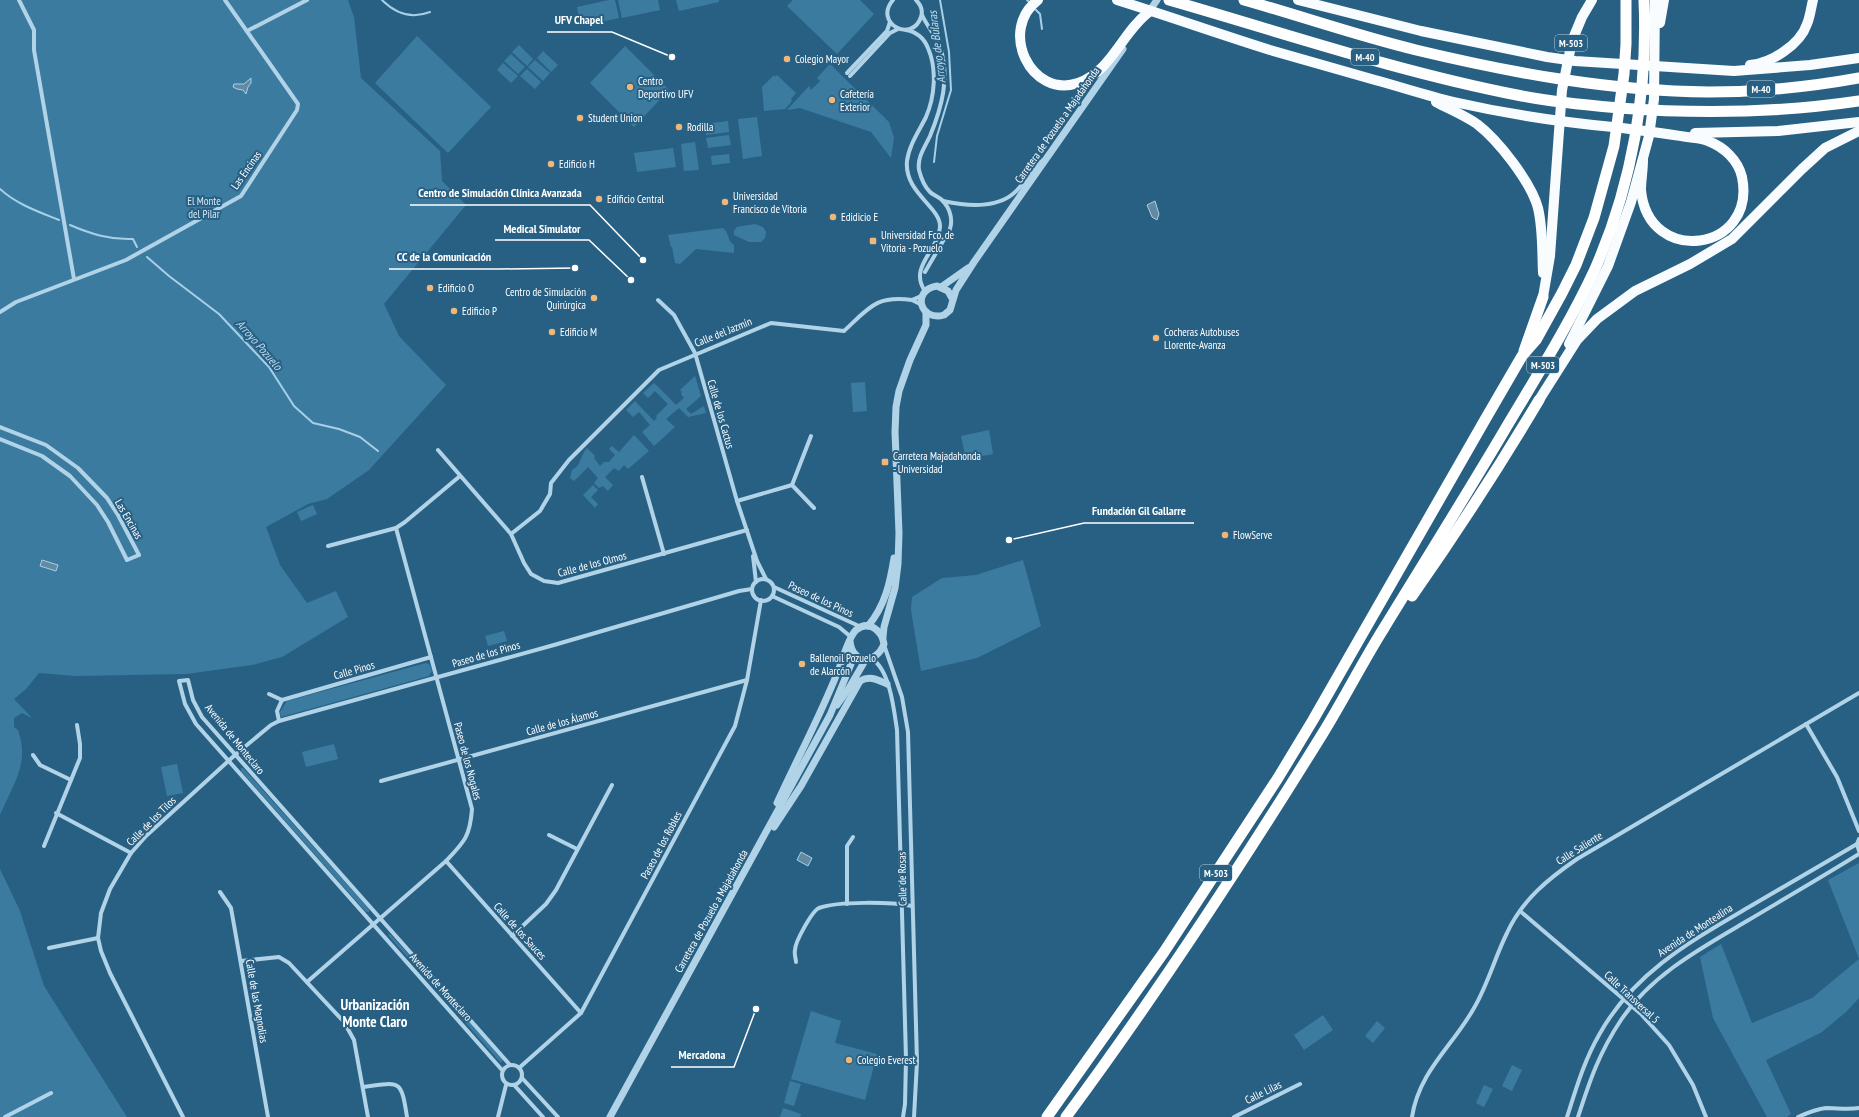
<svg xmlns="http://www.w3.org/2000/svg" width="1859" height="1117" viewBox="0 0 1859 1117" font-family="'PT Sans Narrow',sans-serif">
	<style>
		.green { fill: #3c7ba0 }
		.water { fill: #648aa2; stroke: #a6d0e7 }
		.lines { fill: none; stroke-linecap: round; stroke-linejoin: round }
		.stream { stroke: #a6d0e7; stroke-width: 2 }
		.minor { stroke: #b1d3e7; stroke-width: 4 }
		.tertiary { stroke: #b1d3e7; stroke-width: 7 }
		.trunk { stroke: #f9fcfe; stroke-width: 10 }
		.motorway { stroke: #fff; stroke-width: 11 }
		.poi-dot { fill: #efb778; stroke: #286084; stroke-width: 1.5 }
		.labels { text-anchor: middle; stroke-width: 4; stroke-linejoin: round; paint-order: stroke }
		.shield { fill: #286084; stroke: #becfda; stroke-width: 1 }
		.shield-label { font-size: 10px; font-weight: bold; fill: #fff }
		.poi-label { font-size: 11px; fill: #fff; stroke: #286084; text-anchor: start }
		.street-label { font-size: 11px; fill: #fff; stroke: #286084 }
		.park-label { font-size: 11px; fill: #d5e9f6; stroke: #286084 }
		.water-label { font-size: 12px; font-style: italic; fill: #bddcee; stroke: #286084 }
		.district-label { font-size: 15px; font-weight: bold; fill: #fff; stroke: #286084 }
		.leader { fill: none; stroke: #fff; stroke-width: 1.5 }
		.callout-dot { fill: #fff; stroke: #286084; stroke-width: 1.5 }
		.callout-label { font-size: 12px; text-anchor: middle; font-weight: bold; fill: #fff; stroke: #286084; stroke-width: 4; stroke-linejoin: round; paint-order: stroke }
	</style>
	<rect width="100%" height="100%" fill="#286084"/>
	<!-- green -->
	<g class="green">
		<path d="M0,0H348L354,17L361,78L440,151L442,181L466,205L384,304L399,336L446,385L369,470L327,499L308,504L266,527L280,565L307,603L336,591L348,617L282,657L252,665L186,674L75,676L39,673L26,689L14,699L32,718L22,713L14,718V727L18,730C30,764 13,784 0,815Z"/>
		<path d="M609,0H615L619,18L581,26L577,7Z"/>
		<path d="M618,0H658L660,10L622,18Z"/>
		<path d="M676,0H719V2L679,11Z"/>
		<path d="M793,0H860L874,14L837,54L787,6Z"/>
		<path d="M417,36L491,107L448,153L375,83Z"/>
		<path d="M519,45L533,59L527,66L512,52Z"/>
		<path d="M625,46L669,90L634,127L590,83Z"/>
		<path d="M543,51L558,65L551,72L537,58Z"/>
		<path d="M511,54L525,67L518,74L504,61Z"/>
		<path d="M535,60L550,73L543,81L528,67Z"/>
		<path d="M503,63L518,76L511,83L497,70Z"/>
		<path d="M830,64L889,122L894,138L891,158L871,132L800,108L787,110L809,86L811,90L820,81L817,78Z"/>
		<path d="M527,69L541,82L535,89L520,76Z"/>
		<path d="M774,75L775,77L777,75L796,93L791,99L792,101L785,109L764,111L762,87Z"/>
		<path d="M757,117L762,156L743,159L738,119Z"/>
		<path d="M728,121L729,132L706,135L705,124Z"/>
		<path d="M729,135L731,145L708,148L706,138Z"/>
		<path d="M695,142L699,170L684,171L681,144Z"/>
		<path d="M673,148L676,167L637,172L634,153Z"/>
		<path d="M729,154L730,163L712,165L711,156Z"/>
		<path d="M755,224L763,227L766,232L765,238L761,242H749L734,235V231L737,227Z"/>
		<path d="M723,228C729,232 727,241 734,245V253L696,249L680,264L675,263L672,247H671L668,235Z"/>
		<path d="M695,376L701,396L686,409L691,414L704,406L706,413L688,417L679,408L666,419L675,427L654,446L642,432L650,425L639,412L633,417L626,410L635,401L654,421L657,418L656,416L668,404L655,391L648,398L643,393L654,383L676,405L684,398L681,394L682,392L680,390Z"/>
		<path d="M865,382L867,411L853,412L851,383Z"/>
		<path d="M989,430L993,454L966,459L961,436Z"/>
		<path d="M634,435L649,451L628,469L624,465L619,471L614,468L605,477L613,485L608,491L603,486L599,488L594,483L598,478L588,467L574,481L570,478L572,470C582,465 580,455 587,448L595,456L594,458L600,466L604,462H609L615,455L609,449L612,446L619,452Z"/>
		<path d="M593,485L598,490L591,497L598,504L595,508L583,495Z"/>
		<path d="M313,505L317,514L301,521L297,512Z"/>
		<path d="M1023,560L1041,626L977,658L921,671L911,610L912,597L942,578L976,575Z"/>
		<path d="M504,631L507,641L488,646L485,636Z"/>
		<path d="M426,663L430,665L432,671L429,676L281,717L280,712L287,701Z"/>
		<path d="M334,744L338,759L306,767L302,752Z"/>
		<path d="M177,764L183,793L167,796L161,767Z"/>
		<path d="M241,768H243L369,909V912H366L241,771Z"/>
		<path d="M1859,863V998L1846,1012L1822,1032L1766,1060L1791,1114L1787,1117H1767L1713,1018L1700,957L1721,944L1752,1023L1812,998L1859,959L1828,880Z"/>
		<path d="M0,869L20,911L44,986L127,1117H0Z"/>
		<path d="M390,934L503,1059L502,1062H500L388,935Z"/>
		<path d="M811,1011L841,1021L835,1043L877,1054L865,1100L791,1079Z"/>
		<path d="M1323,1015L1333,1030L1304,1050L1294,1035Z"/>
		<path d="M1377,1021L1385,1028L1373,1043L1365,1036Z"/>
		<path d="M1512,1065L1522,1070L1512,1091L1502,1086Z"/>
		<path d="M790,1081L801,1084L794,1106L784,1103Z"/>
		<path d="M1484,1085L1493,1089L1484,1107L1476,1103Z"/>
		<path d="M783,1108L801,1114L800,1117H780Z"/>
	</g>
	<!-- water -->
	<g class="water">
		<path d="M251,78V83L248,87L246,94L243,90L237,89L233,87L234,84H244Z"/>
		<path d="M1155,201L1159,214L1157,220L1152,217L1147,205Z"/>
		<path d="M42,560L58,565L56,571L40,566Z"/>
		<path d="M801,852L812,858L808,866L797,860Z"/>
	</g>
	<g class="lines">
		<!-- stream -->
		<g class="stream">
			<path d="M382,0C396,14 412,19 430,12"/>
			<path d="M1027,0L1029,2"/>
			<path d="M1035,9L1040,14L1042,29"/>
			<path d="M934,162L937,136L951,90L949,52L940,0"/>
			<path d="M0,189C16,204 39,212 59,220"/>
			<path d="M70,225C91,234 110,240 133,239L137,247"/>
			<path d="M147,257L169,276L219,314L269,367L294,406L313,423L339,429L360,437L378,451"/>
		</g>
		<!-- minor -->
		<g class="minor">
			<path d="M19,0L34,30V50L74,279"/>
			<path d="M893,0C873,23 912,44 921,17C923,11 921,5 916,0"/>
			<path d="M922,15C927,26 936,36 940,47C950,77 942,107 930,136C925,147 917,157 919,170C921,178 924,186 930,192C933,195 939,197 942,200C950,208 953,219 950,229L925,272"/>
			<path d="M906,30C917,32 924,38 928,48C937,69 935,96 926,117C919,131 909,145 907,161C904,193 941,207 940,227C939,250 908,267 925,291"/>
			<path d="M247,31L307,0"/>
			<path d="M847,73L887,31L890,22"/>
			<path d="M850,76L890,33L898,29"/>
			<path d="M943,201C967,206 1001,210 1019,188C1027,179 1033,168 1043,160"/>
			<path d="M921,296L912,300L922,305"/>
			<path d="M658,300L674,315L695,353L737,501L757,561L766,579"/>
			<path d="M0,312L16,302L126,260L241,196L297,110L298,104L225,0"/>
			<path d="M0,427L46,445L78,468L107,498L118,515L139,555L127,560L108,522L97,505L70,476L42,456L0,439"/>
			<path d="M811,436L792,485L814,508"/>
			<path d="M438,450L511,534L524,563L531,574L544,581L558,583L747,530"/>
			<path d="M642,477L664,554"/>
			<path d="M737,501L792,485"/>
			<path d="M511,534L540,511L550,494L551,483L569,460L659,370L771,323L844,331C869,308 876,295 912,300"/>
			<path d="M328,546L396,528L405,522L460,476"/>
			<path d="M753,556L756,582"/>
			<circle cx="763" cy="590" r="11"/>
			<path d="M774,587L861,627"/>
			<path d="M772,596L839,627L851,637"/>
			<path d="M884,645L902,697L908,732L917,1062L914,1117"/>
			<path d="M872,659C890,670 894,710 897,730L906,1059L905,1104L903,1117"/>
			<path d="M269,694L282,700L431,657"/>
			<path d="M279,721L277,711L282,700"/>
			<path d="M1806,724L1837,777L1859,831"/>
			<path d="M33,755L40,765L71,780"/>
			<path d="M381,781L747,680"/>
			<path d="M56,813L131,853"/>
			<path d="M549,835L577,849"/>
			<path d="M1859,839L1857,844L1859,851"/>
			<path d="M44,846L80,758V744L77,725"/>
			<path d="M446,861L581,1013"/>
			<path d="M220,892L231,908L268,1117"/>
			<path d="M847,904V846L853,837"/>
			<path d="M1520,911L1641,1014L1669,1045L1693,1085L1706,1117"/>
			<path d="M512,936L546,904L556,890L612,785"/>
			<path d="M49,948L98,938"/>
			<path d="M241,961L279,957L289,963L344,1022L354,1040L368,1117"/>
			<path d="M796,962C796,959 794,954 795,950C795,942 812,911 819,908C838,901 892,902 912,906"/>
			<path d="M307,982L446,861C464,842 470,837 472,809L396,528"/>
			<circle cx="512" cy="1075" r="10"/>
			<path d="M519,1068L581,1013L735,726L747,680L761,600"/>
			<path d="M502,1070L196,724L185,704L179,681L188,680L193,700L202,717L510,1065"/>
			<path d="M522,1078L558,1117"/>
			<path d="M515,1086L543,1117"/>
			<path d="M363,1087C400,1082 401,1078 407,1117"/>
			<path d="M5,1117L51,1093"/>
			<path d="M183,1117L110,973L101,951L98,938L101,913L110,889L131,853L146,836L235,755L271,725L279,721L554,645L739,591L752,589"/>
			<path d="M498,1117L506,1085"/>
			<path d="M1234,1117L1300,1084"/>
			<path d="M1412,1117C1419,1071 1453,1046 1474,1008C1488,984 1495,957 1507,933C1522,900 1548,879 1577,859L1859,693"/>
			<path d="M1567,1117C1576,1089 1584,1061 1599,1035C1633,973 1691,941 1749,907C1785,886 1821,865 1857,844"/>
			<path d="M1578,1117C1590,1080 1599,1053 1621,1020C1651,975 1701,948 1747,921C1784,899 1822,877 1859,854"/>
			<path d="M1798,1117C1807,1113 1816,1109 1826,1108C1837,1108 1848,1110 1859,1108"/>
		</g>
		<!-- tertiary -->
		<g class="tertiary">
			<path d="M1148,13L1157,0"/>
			<path d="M941,287L968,268"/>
			<path d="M953,300L948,291L937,286C911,290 920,322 944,315L950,310L956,290L974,262L1123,49"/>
			<path d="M868,626C885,606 890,583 894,558"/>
			<path d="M883,637L884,627L895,588L898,564L899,533L895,432L896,407L899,391L910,360L926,325V312"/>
			<path d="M837,705L849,688L866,659"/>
			<path d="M777,803C798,757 822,713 840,666C843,657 849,637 856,630C869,619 882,631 884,644C876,665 852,664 850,641"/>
			<path d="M774,827L801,786L860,681C870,675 878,680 887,684"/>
			<path d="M610,1117L830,715L851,664L852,651"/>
		</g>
		<!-- trunk -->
		<g class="trunk">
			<path d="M1038,0C998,30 1031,99 1078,83C1112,71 1122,32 1149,12"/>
			<path d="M1117,0C1168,16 1219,34 1270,50C1305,60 1340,70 1375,80C1401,87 1428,96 1454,102C1507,114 1560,122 1613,127C1638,130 1662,133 1687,137C1693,138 1702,138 1708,141C1724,147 1738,160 1742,177C1757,252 1648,267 1641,190C1641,181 1643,170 1643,160"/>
			<path d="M1298,0L1421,31L1547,57L1575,61L1734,71L1810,65L1859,58"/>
			<path d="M1660,23L1664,0"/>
			<path d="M1750,65C1771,63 1800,45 1807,24C1810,17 1811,8 1813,0"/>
			<path d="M1436,102C1449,109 1464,115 1477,124C1498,140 1531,182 1538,208C1543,229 1542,251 1543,273"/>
			<path d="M1695,133L1778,131L1859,122"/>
			<path d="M1543,297L1550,256L1562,90L1572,41L1582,17L1592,0"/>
			<path d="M1569,344L1608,266L1631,202L1649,136L1654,99L1655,0"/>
			<path d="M1539,400L1577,340L1597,319L1635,291L1690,264L1732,239L1802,169L1825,148L1859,131"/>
		</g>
		<!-- motorway -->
		<g class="motorway">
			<path d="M1169,0C1284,33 1399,72 1517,95C1550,102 1585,105 1619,108C1699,114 1779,113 1859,101"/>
			<path d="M1244,0C1301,16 1358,36 1416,50C1512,73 1610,91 1709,92C1759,92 1810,87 1859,78"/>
			<path d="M1524,351L1543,297"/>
			<path d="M1412,596C1457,532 1499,467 1539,400"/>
			<path d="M1047,1117L1164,952L1278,778L1313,720L1486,418L1522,356L1536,340L1562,293L1576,265L1594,218L1614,146L1624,74L1626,44V0"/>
			<path d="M1066,1117C1157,994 1242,864 1323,733C1344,699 1362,663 1384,628C1425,561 1467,494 1507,426C1538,374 1570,323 1595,269C1632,185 1648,91 1644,0"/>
		</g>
	</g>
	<!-- markers -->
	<g class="poi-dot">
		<circle cx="787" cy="59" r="4"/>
		<circle cx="630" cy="87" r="4"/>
		<circle cx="832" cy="100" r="4"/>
		<circle cx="580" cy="118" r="4"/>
		<circle cx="679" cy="127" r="4"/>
		<circle cx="551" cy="164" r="4"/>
		<circle cx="599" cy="199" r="4"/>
		<circle cx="725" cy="202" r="4"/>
		<circle cx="833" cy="217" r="4"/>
		<rect x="869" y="237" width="8" height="8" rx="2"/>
		<circle cx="430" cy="288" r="4"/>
		<circle cx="594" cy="298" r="4"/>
		<circle cx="454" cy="311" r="4"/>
		<circle cx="552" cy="332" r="4"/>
		<circle cx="1156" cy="338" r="4"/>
		<rect x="881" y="458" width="8" height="8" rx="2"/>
		<circle cx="1225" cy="535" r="4"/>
		<circle cx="802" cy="664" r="4"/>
		<circle cx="849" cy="1060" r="4"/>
	</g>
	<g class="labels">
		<!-- shield labels -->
		<g class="shield">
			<rect x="1555" y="35" width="32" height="16" rx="3"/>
			<rect x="1351" y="49" width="28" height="16" rx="3"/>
			<rect x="1747" y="81" width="28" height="16" rx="3"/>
			<rect x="1527" y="357" width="32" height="16" rx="3"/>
			<rect x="1200" y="865" width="32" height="16" rx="3"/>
		</g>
		<g class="shield-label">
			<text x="1571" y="47">M-503</text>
			<text x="1365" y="61">M-40</text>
			<text x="1761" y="93">M-40</text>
			<text x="1543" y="369">M-503</text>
			<text x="1216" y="877">M-503</text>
		</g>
		<!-- poi labels -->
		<g class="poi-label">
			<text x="795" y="63">Colegio Mayor</text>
			<text x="638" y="85">Centro<tspan x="638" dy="13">Deportivo UFV</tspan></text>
			<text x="840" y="98">Cafetería<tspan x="840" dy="13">Exterior</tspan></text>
			<text x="588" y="122">Student Union</text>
			<text x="687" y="131">Rodilla</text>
			<text x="559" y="168">Edificio H</text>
			<text x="733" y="200">Universidad<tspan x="733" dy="13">Francisco de Vitoria</tspan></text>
			<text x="607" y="203">Edificio Central</text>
			<text x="841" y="221">Edidicio E</text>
			<text x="881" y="239">Universidad Fco. de<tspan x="881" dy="13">Vitoria - Pozuelo</tspan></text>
			<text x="438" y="292">Edificio O</text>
			<text x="586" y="296" text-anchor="end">Centro de Simulación<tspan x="586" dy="13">Quirúrgica</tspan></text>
			<text x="462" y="315">Edificio P</text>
			<text x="560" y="336">Edificio M</text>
			<text x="1164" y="336">Cocheras Autobuses<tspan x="1164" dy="13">Llorente-Avanza</tspan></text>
			<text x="893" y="460">Carretera Majadahonda<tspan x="893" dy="13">- Universidad</tspan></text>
			<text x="1233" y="539">FlowServe</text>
			<text x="810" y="662">Ballenoil Pozuelo<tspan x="810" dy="13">de Alarcón</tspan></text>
			<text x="857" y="1064">Colegio Everest</text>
		</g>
		<!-- street labels -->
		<g class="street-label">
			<text transform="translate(1057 125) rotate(-55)" y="4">Carretera de Pozuelo a Majadahonda</text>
			<text transform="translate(246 170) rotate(-55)" y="4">Las Encinas</text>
			<text transform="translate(723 332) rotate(-22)" y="4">Calle del Jazmín</text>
			<text transform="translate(721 414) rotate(74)" y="4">Calle de los Cactus</text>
			<text transform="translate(129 519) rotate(60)" y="4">Las Encinas</text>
			<text transform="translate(592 564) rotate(-15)" y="4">Calle de los Olmos</text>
			<text transform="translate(821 599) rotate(25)" y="4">Paseo de los Pinos</text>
			<text transform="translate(486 654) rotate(-16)" y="4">Paseo de los Pinos</text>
			<text transform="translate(354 670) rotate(-16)" y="4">Calle Pinos</text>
			<text transform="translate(562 722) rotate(-15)" y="4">Calle de los Álamos</text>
			<text transform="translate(235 739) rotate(51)" y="4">Avenida de Monteclaro</text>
			<text transform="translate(468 761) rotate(75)" y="4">Paseo de los Nogales</text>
			<text transform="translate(151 821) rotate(-45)" y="4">Calle de los Tilos</text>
			<text transform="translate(661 845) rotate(-62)" y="4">Paseo de los Robles</text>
			<text transform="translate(1579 848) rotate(-32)" y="4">Calle Saliente</text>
			<text transform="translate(902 879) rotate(-91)" y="4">Calle de Rosas</text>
			<text transform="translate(711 911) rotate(-61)" y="4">Carretera de Pozuelo a Majadahonda</text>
			<text transform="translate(1695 930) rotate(-33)" y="4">Avenida de Montealina</text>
			<text transform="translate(520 931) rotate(48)" y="4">Calle de los Sauces</text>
			<text transform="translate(441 987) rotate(48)" y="4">Avenida de Monteclaro</text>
			<text transform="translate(1632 997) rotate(43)" y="4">Calle Transversal 5</text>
			<text transform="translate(257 1001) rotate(80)" y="4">Calle de las Magnolias</text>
			<text transform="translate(1263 1092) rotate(-26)" y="4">Calle Lilas</text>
		</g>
		<!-- park labels -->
		<g class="park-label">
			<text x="204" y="205">El Monte<tspan x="204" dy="13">del Pilar</tspan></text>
		</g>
		<!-- water labels -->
		<g class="water-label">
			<text transform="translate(937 47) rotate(-97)" y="4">Arroyo de Bularas</text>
			<text transform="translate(259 345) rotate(49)" y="4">Arroyo Pozuelo</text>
		</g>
		<!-- district labels -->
		<g class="district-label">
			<text x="375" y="1010">Urbanización<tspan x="375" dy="17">Monte Claro</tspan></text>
		</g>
	</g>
	<!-- callouts -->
	<path class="leader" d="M672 57L612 32H547M643 260L590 205H410M631 280L589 240H495M575 268L500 269H389M1009 540L1084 523H1194M756 1009L734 1067H671"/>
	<g class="callout-dot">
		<circle cx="672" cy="57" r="4"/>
		<circle cx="643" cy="260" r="4"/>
		<circle cx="631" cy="280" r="4"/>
		<circle cx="575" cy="268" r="4"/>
		<circle cx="1009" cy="540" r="4"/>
		<circle cx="756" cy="1009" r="4"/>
	</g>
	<g class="callout-label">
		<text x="579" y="24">UFV Chapel</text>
		<text x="500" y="197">Centro de Simulación Clínica Avanzada</text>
		<text x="542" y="233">Medical Simulator</text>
		<text x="444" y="261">CC de la Comunicación</text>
		<text x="1139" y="515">Fundación Gil Gallarre</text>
		<text x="702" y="1059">Mercadona</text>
	</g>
</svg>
